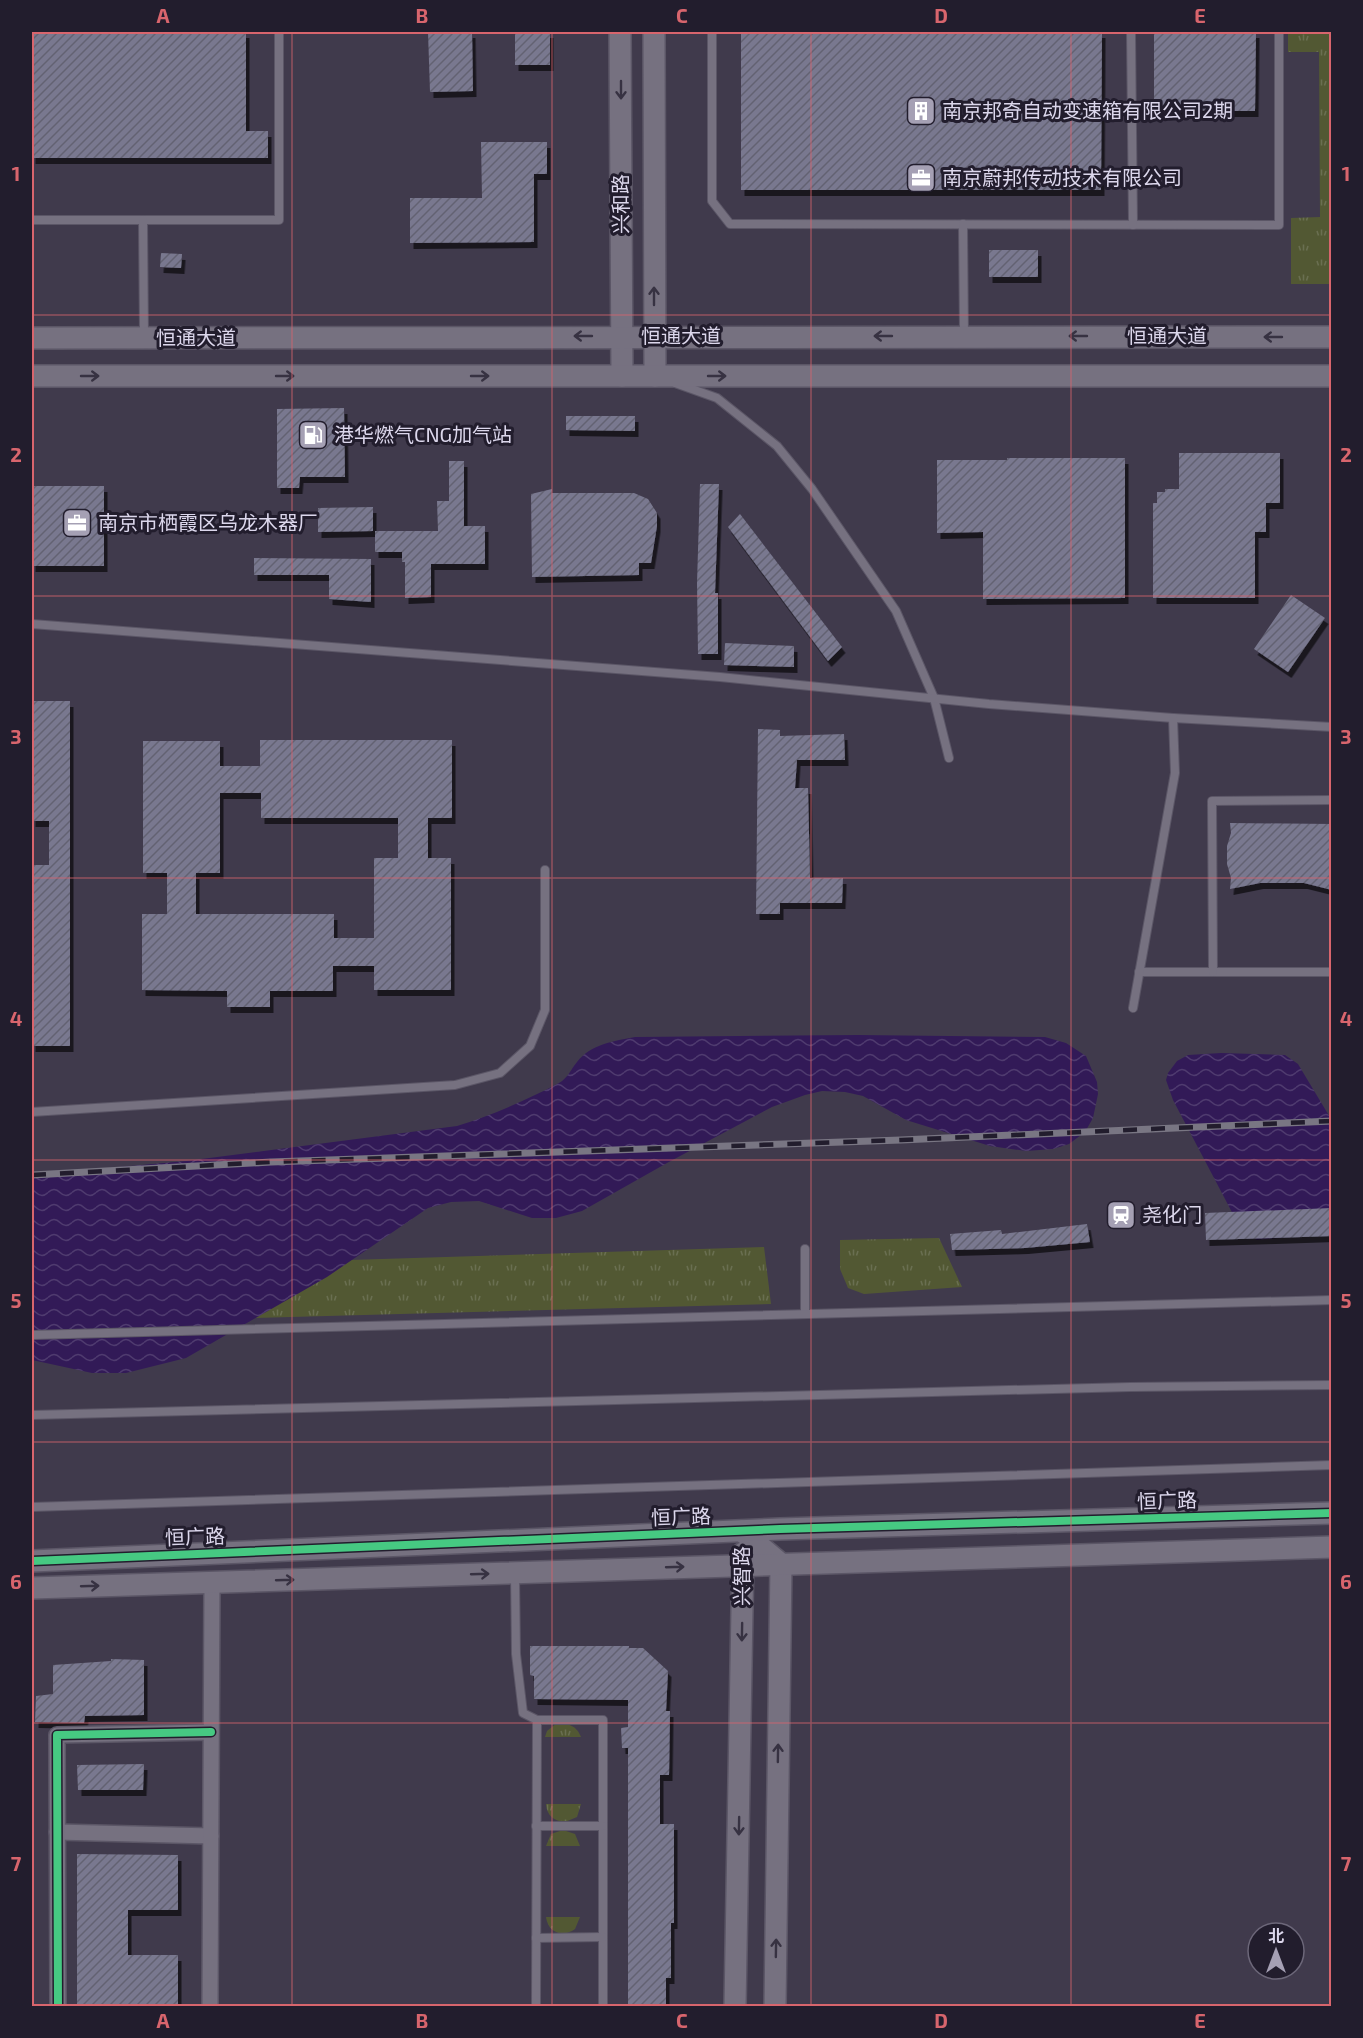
<svg xmlns="http://www.w3.org/2000/svg" width="1363" height="2038" viewBox="0 0 1363 2038" font-family="'Exo 2','Noto Sans SC',sans-serif">
	<style>
		.grass { fill: url(#grass-tufts) }
		.water { fill: url(#water-waves) }
		.building { fill: url(#building-hatch); fill-rule: evenodd; filter: url(#shadow) }
		.lines { fill: none; stroke-linecap: round; stroke-linejoin: round }
		.lane-casing { stroke: #5b5666; stroke-width: 10 }
		.street-casing { stroke: #5b5666; stroke-width: 18 }
		.secondary-casing { stroke: #5b5666; stroke-width: 24 }
		.lane { stroke: #767180; stroke-width: 8 }
		.street { stroke: #767180; stroke-width: 15 }
		.secondary { stroke: #767180; stroke-width: 21 }
		.rail-casing { stroke: #797683; stroke-width: 7 }
		.rail { stroke: #221d2d; stroke-width: 4.5; stroke-dasharray: 14; stroke-linecap: butt }
		.cycleway-casing { stroke: #221d2d; stroke-width: 11 }
		.cycleway { stroke: #46c982; stroke-width: 8 }
		.oneway { stroke: #373242 }
		.grid { fill: none; stroke: #d8656d; stroke-width: 1.5; stroke-opacity: 0.55 }
		.labels { text-anchor: middle; stroke-width: 6; stroke-linejoin: round; paint-order: stroke }
		.poi-label { font-size: 20px; fill: #dcd7ec; stroke: #221d2d; text-anchor: start }
		.street-label { font-size: 20px; fill: #dcd7ec; stroke: #221d2d }
		.neatline { fill: none; stroke: #d8656d; stroke-width: 2 }
		.grid-label { font-size: 20px; text-anchor: middle; font-weight: bold; fill: #d8656d }
	</style>
	<defs>
		<pattern id="grass-tufts" width="24" height="20" patternUnits="userSpaceOnUse" patternTransform="scale(1.5)"><rect width="24" height="20" fill="#525833"/><path d="M3 7l-1-3M5 7V3M7 7l1-3M15 17l-1-3M17 17v-4M19 17l1-3" fill="none" stroke="#6a6f51"/></pattern>
		<pattern id="water-waves" width="16" height="10" patternUnits="userSpaceOnUse" patternTransform="scale(1.5)"><rect width="16" height="10" fill="#321a57"/><path d="M0 5q4-4 8 0t8 0" fill="none" stroke="#4f3b6f"/></pattern>
		<pattern id="building-hatch" width="6" height="6" patternUnits="userSpaceOnUse" patternTransform="scale(1.5)"><rect width="6" height="6" fill="#79788f"/><path d="M-1 1l2-2M0 6l6-6M5 7l2-2" fill="none" stroke="#636272"/></pattern>
		<filter id="shadow"><feDropShadow dx="3.5" dy="6" stdDeviation="0" flood-color="#0009"/></filter>
	</defs>
	<rect width="100%" height="100%" fill="#403a4c"/>
	<!-- grass -->
	<g class="grass">
		<path d="M1288,32H1331V284H1291V218L1320,217L1319,52H1288Z"/>
		<path d="M939,1238L962,1287L864,1294L848,1288L840,1269V1240Z"/>
		<path d="M764,1247L771,1304L32,1324V1270Z"/>
		<path d="M557,1723C569,1724 576,1725 581,1737H545L547,1731Z"/>
		<path d="M546,1804H581L577,1817L565,1822C554,1821 547,1816 546,1804Z"/>
		<path d="M563,1830L575,1834L580,1846H546L551,1834Z"/>
		<path d="M546,1917H580L575,1929C563,1938 548,1933 546,1917Z"/>
	</g>
	<!-- water -->
	<g class="water">
		<path d="M858,1035L1045,1037L1066,1043L1086,1056L1097,1082L1098,1094L1093,1118L1085,1132L1069,1144L1053,1149L1026,1151L990,1146L906,1120L863,1096L845,1092L822,1091L805,1095L772,1107L667,1163L582,1211L556,1218H532L479,1201L451,1202L428,1208L327,1277L186,1358L126,1373H92L32,1360V1175L186,1161L457,1126C492,1115 527,1100 559,1083C568,1078 571,1069 577,1062C591,1044 614,1041 635,1037Z"/>
		<path d="M1221,1053L1285,1055L1298,1064L1331,1119V1233L1257,1240L1248,1234L1235,1218L1173,1100L1166,1080L1168,1073L1177,1061L1188,1055Z"/>
	</g>
	<!-- building -->
	<g class="building">
		<path d="M32,32H246V131H268V158H32Z"/>
		<path d="M428,32H472L473,91L430,92Z"/>
		<rect x="515" y="32" width="35" height="33"/>
		<path d="M741,32H1102L1101,190H741Z"/>
		<path d="M1154,32H1256L1255,111H1154Z"/>
		<path d="M481,142H547V174H534V242L410,243V198H482Z"/>
		<rect x="989" y="250" width="49" height="27"/>
		<path d="M161,253L182,254L181,268L160,267Z"/>
		<path d="M344,408L345,477H300L299,488H277V409Z"/>
		<path d="M566,416H635V431L566,430Z"/>
		<path d="M1179,453H1280V503H1266V532H1255V598H1153V503H1157V492H1165V489H1179Z"/>
		<path d="M1007,458H1125V598L983,599V532L937,533V460H1007Z"/>
		<path d="M449,461H464V526H485V564H431V597L405,598V562H402V552H375V531H438L437,501H449Z"/>
		<path d="M700,484H719L715,593H718V654H698L697,583Z"/>
		<rect x="32" y="486" width="72" height="80"/>
		<path d="M552,489V493H634L648,499L657,513V526L651,563H639V575L532,577L531,494Z"/>
		<path d="M373,507V531L318,532V508Z"/>
		<path d="M740,514L842,647L828,661L728,527Z"/>
		<path d="M254,558L371,559V602L329,599V575H254Z"/>
		<path d="M1291,595L1325,618L1288,672L1254,649Z"/>
		<path d="M725,643L794,646V667L724,665Z"/>
		<path d="M32,701H70V1046H32V865H49V821H32Z"/>
		<path d="M758,729L780,730V736L844,734L845,760H797L795,788H808L810,878H843L842,903H780V914H756Z"/>
		<path d="M260,740H452V818H428V858H451V990H374V966H333V991H270V1007H227V991L142,990V914H167V873H143V741H220V766H260ZM220,793H261V818H398V858H374V938H334V914H196V873H220Z"/>
		<path d="M1230,823L1332,824V890L1304,883H1260L1230,889L1231,878L1227,864V846L1231,833Z"/>
		<path d="M1332,1208V1236L1206,1240L1205,1213Z"/>
		<path d="M1087,1224L1090,1242L1025,1248L952,1250L950,1234L1001,1230L1002,1234Z"/>
		<path d="M530,1646H629V1648H643L668,1671L666,1711H670L669,1775H660V1824H674V1923H671V1978H666V2007H628V1748H622L621,1728L628,1727V1700L534,1699V1676L530,1675Z"/>
		<path d="M111,1659L144,1660V1715L85,1716L84,1723L35,1722L36,1696L53,1694V1665L111,1661Z"/>
		<path d="M144,1764L143,1790H78L77,1765Z"/>
		<path d="M77,1854L178,1855V1910H128V1955H178V2007H77Z"/>
	</g>
	<g class="lines">
		<!-- lane casing -->
		<g class="lane-casing">
			<g id="lane">
				<path d="M712,32V201L730,224L1279,225V32"/>
				<path d="M1131,32L1133,225"/>
				<path d="M32,220H279V32"/>
				<path d="M143,220L144,336"/>
				<path d="M963,224L964,335"/>
				<path d="M675,383L717,398L777,446L812,489L896,611L934,698L949,758"/>
				<path d="M32,624L720,677L989,704L1173,718L1332,727"/>
				<path d="M1139,972H1332"/>
				<path d="M1213,972L1212,801L1332,800"/>
				<path d="M1133,1008L1175,773L1173,718"/>
				<path d="M32,1112L455,1085L500,1073L530,1046L545,1010V870"/>
				<path d="M805,1249V1314"/>
				<path d="M32,1335L1332,1300"/>
				<path d="M32,1415L1130,1387L1332,1385"/>
				<path d="M32,1507L1332,1465"/>
				<path d="M515,1575L516,1654L523,1713L537,1720H603V2006"/>
				<path d="M536,1826H603"/>
				<path d="M536,1938L603,1937"/>
				<path d="M536,2006L537,1720"/>
			</g>
		</g>
		<!-- street casing -->
		<g class="street-casing">
			<g id="street">
				<path d="M57,1832L211,1836"/>
				<path d="M58,2006L57,1735L211,1732"/>
				<path d="M210,2006L212,1582"/>
			</g>
		</g>
		<!-- secondary casing -->
		<g class="secondary-casing">
			<g id="secondary">
				<path d="M620,32L622,376"/>
				<path d="M654,32L655,376"/>
				<path d="M32,338L1332,337"/>
				<path d="M32,376H1332"/>
				<path d="M742,1531L781,1564L775,2006"/>
				<path d="M32,1561L780,1529L1332,1513"/>
				<path d="M32,1588L1332,1547"/>
				<path d="M735,2006L743,1553"/>
			</g>
		</g>
		<!-- lane -->
		<use href="#lane" class="lane"/>
		<!-- street -->
		<use href="#street" class="street"/>
		<!-- secondary -->
		<use href="#secondary" class="secondary"/>
		<!-- rail casing -->
		<g class="rail-casing">
			<path id="rail" d="M32,1175L271,1162L901,1140L1332,1121"/>
		</g>
		<!-- rail -->
		<use href="#rail" class="rail"/>
		<!-- cycleway casing -->
		<g class="cycleway-casing">
			<g id="cycleway">
				<path d="M32,1561L780,1529L1332,1513"/>
				<path d="M58,2006L57,1735L211,1732"/>
			</g>
		</g>
		<!-- cycleway -->
		<use href="#cycleway" class="cycleway"/>
	</g>
	<!-- one-way arrows -->
	<defs><path id="oneway-shaft" d="M-6 0H5M1.5-3L5.5 0L1.5 3" fill="none" stroke-width="1.6" stroke-linecap="round" stroke-linejoin="round" transform="scale(1.5)"/></defs>
	<g class="oneway">
		<use href="#oneway-shaft" transform="translate(621 90) rotate(90)"/>
		<use href="#oneway-shaft" transform="translate(654 296) rotate(-90)"/>
		<use href="#oneway-shaft" transform="translate(583 336) rotate(180)"/>
		<use href="#oneway-shaft" transform="translate(883 336) rotate(-180)"/>
		<use href="#oneway-shaft" transform="translate(1078 336) rotate(-180)"/>
		<use href="#oneway-shaft" transform="translate(1273 337) rotate(-180)"/>
		<use href="#oneway-shaft" transform="translate(90 376)"/>
		<use href="#oneway-shaft" transform="translate(285 376)"/>
		<use href="#oneway-shaft" transform="translate(480 376)"/>
		<use href="#oneway-shaft" transform="translate(717 376)"/>
		<use href="#oneway-shaft" transform="translate(675 1567) rotate(-2)"/>
		<use href="#oneway-shaft" transform="translate(480 1574) rotate(-2)"/>
		<use href="#oneway-shaft" transform="translate(285 1580) rotate(-2)"/>
		<use href="#oneway-shaft" transform="translate(90 1586) rotate(-2)"/>
		<use href="#oneway-shaft" transform="translate(742 1632) rotate(91)"/>
		<use href="#oneway-shaft" transform="translate(778 1753) rotate(-89)"/>
		<use href="#oneway-shaft" transform="translate(739 1826) rotate(91)"/>
		<use href="#oneway-shaft" transform="translate(776 1948) rotate(-89)"/>
	</g>
	<!-- grid -->
	<path class="grid" d="M292,32V2006M552,32V2006M811,32V2006M1071,32V2006M32,315H1332M32,596H1332M32,878H1332M32,1160H1332M32,1442H1332M32,1723H1332"/>
	<!-- icons -->
	<defs>
		<g id="building-square" transform="scale(1.5)"><rect x="-9" y="-9" width="18" height="18" rx="4" fill="#a5a0b4" stroke="#221d2d"/><path d="M-4-6H4V6H1V3H-1V6H-4ZM-2.5-4.3h1.7v1.8h-1.7ZM.8-4.3h1.7v1.8H.8ZM-2.5-1h1.7V.8h-1.7ZM.8-1h1.7V.8H.8Z" fill="#fff"/></g>
		<g id="office-square" transform="scale(1.5)"><rect x="-9" y="-9" width="18" height="18" rx="4" fill="#a5a0b4" stroke="#221d2d"/><path d="M-6-3h4V-5.5h4V-3h4V5H-6ZM-1-4.5V-3h2v-1.5ZM-6 0V1H6V0Z" fill="#fff"/></g>
		<g id="fuel-square" transform="scale(1.5)"><rect x="-9" y="-9" width="18" height="18" rx="4" fill="#a5a0b4" stroke="#221d2d"/><path d="M-5.5-6h7V0h2V4h1.3V-2.5L3-4.5l.8-.8L6-3V5H2.5V1h-1V6h-7ZM-4.2-4.7v3.2H.2V-4.7Z" fill="#fff"/></g>
		<g id="station-square" transform="scale(1.5)"><rect x="-9" y="-9" width="18" height="18" rx="4" fill="#a5a0b4" stroke="#221d2d"/><path d="M-3-6H3Q5-6 5-4V2Q5 4 3 4L4.5 6H3L1.5 4h-3L-3 6H-4.5L-3 4Q-5 4-5 2V-4Q-5-6-3-6ZM-3.5-4v3h7v-3ZM-3.5 1v1.5H-2V1ZM2 1v1.5H3.5V1Z" fill="#fff"/></g>
	</defs>
	<g fill-rule="evenodd">
		<use href="#building-square" x="921" y="111"/>
		<use href="#office-square" x="921" y="178"/>
		<use href="#fuel-square" x="313" y="435"/>
		<use href="#office-square" x="77" y="523"/>
		<use href="#station-square" x="1121" y="1215"/>
	</g>
	<g class="labels">
		<!-- poi labels -->
		<g class="poi-label">
			<text x="942" y="118">南京邦奇自动变速箱有限公司2期</text>
			<text x="942" y="185">南京蔚邦传动技术有限公司</text>
			<text x="334" y="442">港华燃气CNG加气站</text>
			<text x="98" y="530">南京市栖霞区乌龙木器厂</text>
			<text x="1142" y="1222">尧化门</text>
		</g>
		<!-- street labels -->
		<g class="street-label">
			<text transform="translate(621 204) rotate(-90)" y="7">兴和路</text>
			<text x="681" y="343">恒通大道</text>
			<text x="1167" y="343">恒通大道</text>
			<text x="196" y="345">恒通大道</text>
			<text transform="translate(1167 1501) rotate(-2)" y="7">恒广路</text>
			<text transform="translate(681 1517) rotate(-2)" y="7">恒广路</text>
			<text transform="translate(195 1537) rotate(-2)" y="7">恒广路</text>
			<text transform="translate(742 1576) rotate(-90)" y="7">兴智路</text>
		</g>
	</g>
	<!-- border -->
	<rect width="1363" height="2038" fill="none" stroke="#221d2d" stroke-width="66"/>
	<!-- north arrow -->
	<g transform="translate(1276 1951)"><circle r="28" fill="#221d2d" stroke="#6c6779" stroke-width="1.5"/>
	<path d="M0-4.5L10 22L0 15L-10 22Z" fill="#a5a0b4"/>
	<text y="-9" font-size="16" font-weight="bold" text-anchor="middle" fill="#dcd7ec">北</text>
	</g>
	<rect x="33" y="33" width="1297" height="1972" class="neatline"/>
	<g class="grid-label">
		<text x="163" y="23">A</text>
		<text x="422" y="23">B</text>
		<text x="682" y="23">C</text>
		<text x="941" y="23">D</text>
		<text x="1200" y="23">E</text>
		<text x="16" y="181">1</text>
		<text x="1346" y="181">1</text>
		<text x="16" y="462">2</text>
		<text x="1346" y="462">2</text>
		<text x="16" y="744">3</text>
		<text x="1346" y="744">3</text>
		<text x="16" y="1026">4</text>
		<text x="1346" y="1026">4</text>
		<text x="16" y="1308">5</text>
		<text x="1346" y="1308">5</text>
		<text x="16" y="1589">6</text>
		<text x="1346" y="1589">6</text>
		<text x="16" y="1871">7</text>
		<text x="1346" y="1871">7</text>
		<text x="163" y="2028">A</text>
		<text x="422" y="2028">B</text>
		<text x="682" y="2028">C</text>
		<text x="941" y="2028">D</text>
		<text x="1200" y="2028">E</text>
	</g>
</svg>
